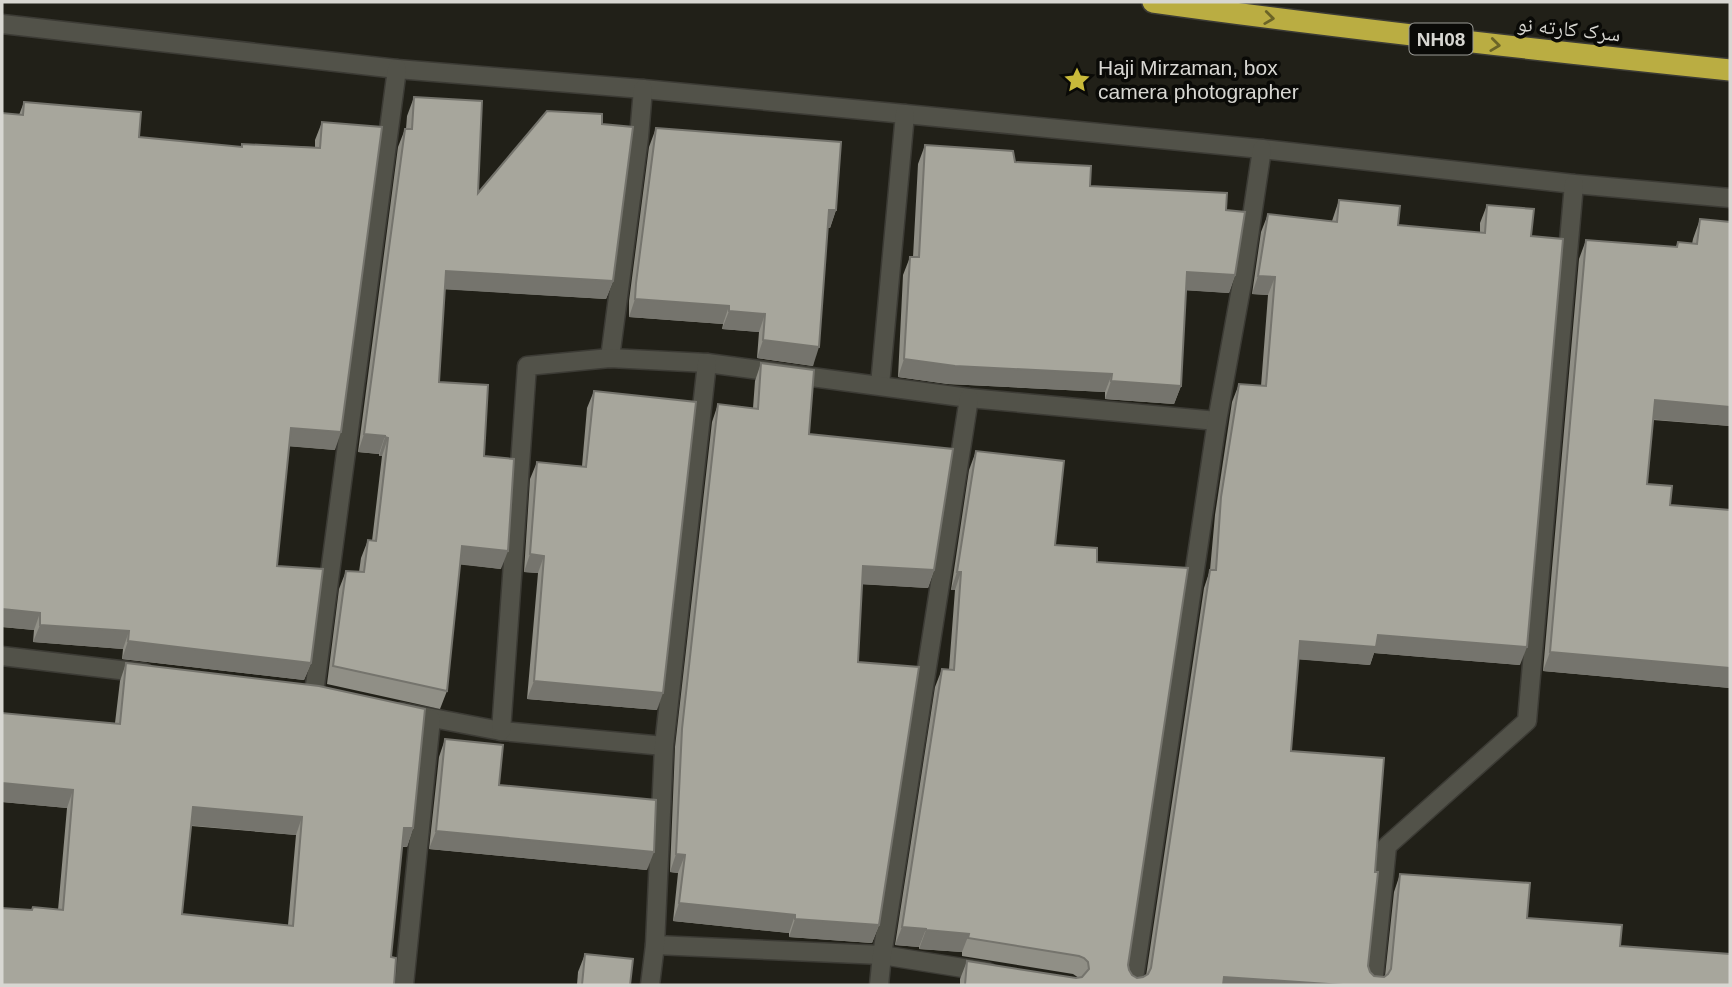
<svg xmlns="http://www.w3.org/2000/svg" width="1732" height="987" viewBox="0 0 1732 987" font-family="Helvetica,'Noto Naskh Arabic',sans-serif">
	<style>
		.lines { fill: none; stroke-linecap: round; stroke-linejoin: round }
		.minor-casing { stroke: #3c3b35; stroke-width: 21 }
		.highway-casing { stroke: #3c3b35; stroke-width: 24 }
		.minor { stroke: #525249; stroke-width: 18 }
		.highway { stroke: #baad42; stroke-width: 21 }
		.wall { fill: #908f86; fill-rule: evenodd }
		.shaded-wall { fill: #75746d }
		.building { fill: #a7a69c; stroke: #75746d; stroke-width: 2; fill-rule: evenodd }
		.oneway { stroke: #6b6427 }
		.labels { text-anchor: middle; stroke-width: 7; stroke-linejoin: round; paint-order: stroke }
		.shield { fill: #0a0a07; stroke: #9a9a95; stroke-width: 2 }
		.shield-label { font-size: 19px; font-weight: bold; fill: #d8d7d2 }
		.street-label { font-size: 21px; fill: #d8d7d2; stroke: #0a0a07 }
		.poi-label { font-size: 21px; fill: #d8d7d2; stroke: #0a0a07; text-anchor: start }
	</style>
	<rect width="100%" height="100%" fill="#212018"/>
	<g class="lines">
		<!-- minor casing -->
		<g class="minor-casing">
			<g id="minor">
				<path d="M2,24L397,69L643,89L905,114L1262,149L1574,184L1730,198"/>
				<path d="M610,358L639,137L643,89"/>
				<path d="M880,385L905,114"/>
				<path d="M2,656L145,673"/>
				<path d="M314,693L397,69"/>
				<path d="M401,712L501,731L664,746"/>
				<path d="M501,731L527,366L610,358L707,363L969,398L1217,421"/>
				<path d="M655,945L882,955L988,972"/>
				<path d="M404,985L431,719"/>
				<path d="M650,985L655,945L664,746L707,363"/>
				<path d="M879,985L882,955L969,398"/>
				<path d="M1133,985L1217,421L1242,283L1262,149"/>
				<path d="M1373,985L1387,846L1527,721L1574,184"/>
			</g>
		</g>
		<!-- highway casing -->
		<g class="highway-casing">
			<path id="highway" d="M1153,2C1345,29 1538,50 1730,70"/>
		</g>
		<!-- minor -->
		<use href="#minor" class="minor"/>
		<!-- highway -->
		<use href="#highway" class="highway"/>
	</g>
	<!-- wall -->
	<g class="wall">
		<path d="M414,97L478,193L602,124L613,281L606,299L445,289L439,382L484,456L501,569L460,564L447,691L440,709L327,684L339,589L346,571L359,572L361,558L368,540L372,541L382,456H379V454L358,452L398,147L405,129H406L407,116Z"/>
		<path d="M24,102L139,137L241,147L242,144L315,147V140L322,122L335,450L289,446L277,566L311,663L304,680L122,659L123,649L33,642L34,630L2,627V113L19,115Z"/>
		<path d="M656,128L836,210L830,228H828L813,366L757,358L759,332L722,329L723,324L629,317V301L649,147Z"/>
		<path d="M925,145L1015,162L1090,186L1226,210L1235,275L1229,293L1186,290L1181,386L1174,404L1105,399V392L948,384L898,377L903,275L910,257H913L918,164Z"/>
		<path d="M1339,200L1398,225L1480,233V223L1487,205L1531,236L1520,665L1374,653L1370,665L1298,659L1291,751L1368,966L1370,972L1374,976L1384,977L1385,976L1394,892L1400,874L1527,918L1620,946L1730,985H960V979L967,961L1076,978H1079L1073,974L962,956V952L919,949V947L895,945L935,687L942,669H949L955,590H951L969,470L976,451L1055,545L1097,562L1129,970L1132,975L1137,978L1143,977L1146,976L1204,588L1210,570L1215,515L1232,402L1239,384L1261,386L1268,295L1252,294L1261,232L1268,214L1332,221Z"/>
		<path d="M1700,219L1730,222V426L1653,420L1647,484L1670,505L1730,510V688L1543,671L1579,259L1586,240L1676,247L1678,242L1692,244L1693,239Z"/>
		<path d="M761,363L809,434L934,570L928,588L862,584L858,662L879,925L872,943L789,937V933L673,921L678,873L670,872L675,747L712,422L718,404L753,408L755,381Z"/>
		<path d="M594,391L657,710L527,699L538,573L524,572L530,479L537,462L582,466L587,408Z"/>
		<path d="M126,663L413,828L407,847H402L391,957L32,910H58L67,808L2,802L115,723L120,681ZM191,826L296,835L288,925L182,914Z"/>
		<path d="M445,739L499,785L647,870L429,849L439,757Z"/>
		<path d="M585,954L630,985H577L578,972Z"/>
	</g>
	<!-- shaded-wall -->
	<g class="shaded-wall">
		<path d="M829,210H836L830,228H822Z"/>
		<path d="M446,271L613,281L606,299L439,289Z"/>
		<path d="M1187,272L1235,275L1229,293L1180,290Z"/>
		<path d="M1258,276L1275,277L1268,295L1252,294Z"/>
		<path d="M635,299L729,306L723,324L629,317Z"/>
		<path d="M729,311L765,314L759,332L722,329Z"/>
		<path d="M763,340L819,347L813,366L757,358Z"/>
		<path d="M904,359L1112,374L1105,392L948,384L898,377Z"/>
		<path d="M1111,381L1181,386L1174,404L1105,399Z"/>
		<path d="M1655,400L1730,407V426L1648,419Z"/>
		<path d="M291,428L341,432L335,450L285,446Z"/>
		<path d="M364,434L385,436L379,454L358,452Z"/>
		<path d="M385,437L388,438L382,456H379Z"/>
		<path d="M462,546L508,551L501,569L455,564Z"/>
		<path d="M530,554L544,556L538,573L524,572Z"/>
		<path d="M863,566L934,570L928,588L857,584Z"/>
		<path d="M957,572H961L955,590H951Z"/>
		<path d="M2,609L40,613L34,630L2,627Z"/>
		<path d="M40,625L129,631L123,649L33,642Z"/>
		<path d="M1378,635L1527,647L1520,665L1374,653L1370,665L1293,659L1300,641Z"/>
		<path d="M128,641L311,663L304,680L122,659Z"/>
		<path d="M1550,652L1730,668V688L1543,671Z"/>
		<path d="M534,681L663,693L657,710L527,699Z"/>
		<path d="M2,783L73,790L67,808L2,802Z"/>
		<path d="M193,807L302,817L296,835L186,825Z"/>
		<path d="M404,828H413L407,847L397,846Z"/>
		<path d="M436,831L654,852L647,870L429,849Z"/>
		<path d="M676,854L685,855L678,873L670,872Z"/>
		<path d="M679,903L795,915L789,933L673,921Z"/>
		<path d="M795,919L879,925L872,943L789,937Z"/>
		<path d="M902,927L926,929L919,947L895,945Z"/>
		<path d="M926,930L969,934L962,952L919,949Z"/>
		<path d="M1224,977L1343,985H1221Z"/>
	</g>
	<!-- building -->
	<g class="building">
		<path d="M414,97L482,101L478,193L547,111L602,114V124L633,127L613,281L446,271L439,382L488,385L484,456L514,459L508,551L462,546L447,691L333,666L346,571L364,572L368,540L376,541L388,438L385,437V436L364,434L405,129H412Z"/>
		<path d="M24,102L141,112L139,137L242,147V144L320,148L322,122L382,127L341,432L291,428L277,566L323,569L311,663L128,641L129,631L40,625V613L2,609V113L23,115Z"/>
		<path d="M656,128L841,142L836,210H829L819,347L763,340L765,314L729,311V306L635,299L636,283Z"/>
		<path d="M925,145L1013,151L1015,162L1091,166L1090,186L1227,193L1226,210L1245,212L1235,275L1187,272L1181,386L1111,381L1112,374L955,366L904,359L910,257H919Z"/>
		<path d="M1339,200L1400,206L1398,225L1485,233L1487,205L1534,209L1531,236L1563,239L1527,647L1378,635L1376,647L1300,641L1291,751L1384,758L1375,872H1378L1368,966L1370,972L1374,976L1384,977L1388,974L1391,969L1400,874L1530,883L1527,918L1622,925L1620,946L1730,954V985H1343L1224,977L1223,985H965L967,961L1076,978L1082,977L1089,969L1088,962L1084,958L1079,956L968,938L969,934L926,930V929L902,927L942,669L954,670L961,572H957L976,451L1064,461L1055,545L1097,548V562L1188,568L1128,965L1129,970L1132,975L1137,978L1143,977L1148,974L1151,968L1210,570H1216L1221,497L1239,384L1266,386L1275,277L1258,276L1268,214L1337,222Z"/>
		<path d="M1700,219L1730,222V407L1655,400L1647,484L1672,486L1670,505L1730,510V668L1550,652L1586,240L1677,247L1678,242L1697,244Z"/>
		<path d="M761,363L814,370L809,434L953,449L934,570L863,566L858,662L919,667L879,925L795,919V915L679,903L685,855L676,854L682,729L718,404L758,409Z"/>
		<path d="M594,391L696,402L663,693L534,681L544,556L530,554L537,462L586,467Z"/>
		<path d="M126,663L319,686L425,709L413,828H404L391,957L396,958L394,985H2V908L32,910L33,907L63,910L73,790L2,783V713L120,724ZM193,807L302,817L293,926L182,914Z"/>
		<path d="M445,739L503,745L499,785L656,800L654,852L436,831Z"/>
		<path d="M585,954L633,959L630,985H582Z"/>
	</g>
	<!-- one-way arrows -->
	<defs><path id="oneway-chevron" d="M-2-3.5L2.5 0L-2 3.5" fill="none" stroke-width="1.6" stroke-linecap="round" stroke-linejoin="round" transform="scale(1.75)"/></defs>
	<g class="oneway">
		<use href="#oneway-chevron" transform="translate(1269 18) rotate(7)"/>
		<use href="#oneway-chevron" transform="translate(1495 45) rotate(7)"/>
	</g>
	<!-- icons -->
	<defs>
		<g id="sight-bare" transform="scale(2.1)"><path d="M0-6L1.8-2.2L6-1.7L2.9 1.2L3.7 5.4L0 3.3L-3.7 5.4L-2.9 1.2L-6-1.7L-1.8-2.2Z" fill="#c9ba3a" stroke="#0a0a07" stroke-width="2.5" paint-order="stroke"/></g>
	</defs>
	<g fill-rule="evenodd">
		<use href="#sight-bare" x="1077" y="80"/>
	</g>
	<g class="labels">
		<!-- shield labels -->
		<rect class="shield" x="1409.5" y="23.5" width="63" height="31" rx="5"/>
		<g class="shield-label">
			<text x="1441" y="46">NH08</text>
		</g>
		<!-- street labels -->
		<g class="street-label">
			<text transform="translate(1569 29) rotate(6)" y="7">سرک کارته نو</text>
		</g>
		<!-- poi labels -->
		<g class="poi-label">
			<text x="1098" y="75">Haji Mirzaman, box<tspan x="1098" dy="24">camera photographer</tspan></text>
		</g>
	</g>
	<!-- border -->
	<rect width="1732" height="987" fill="none" stroke="#d8d7d2" stroke-width="7"/>
</svg>
